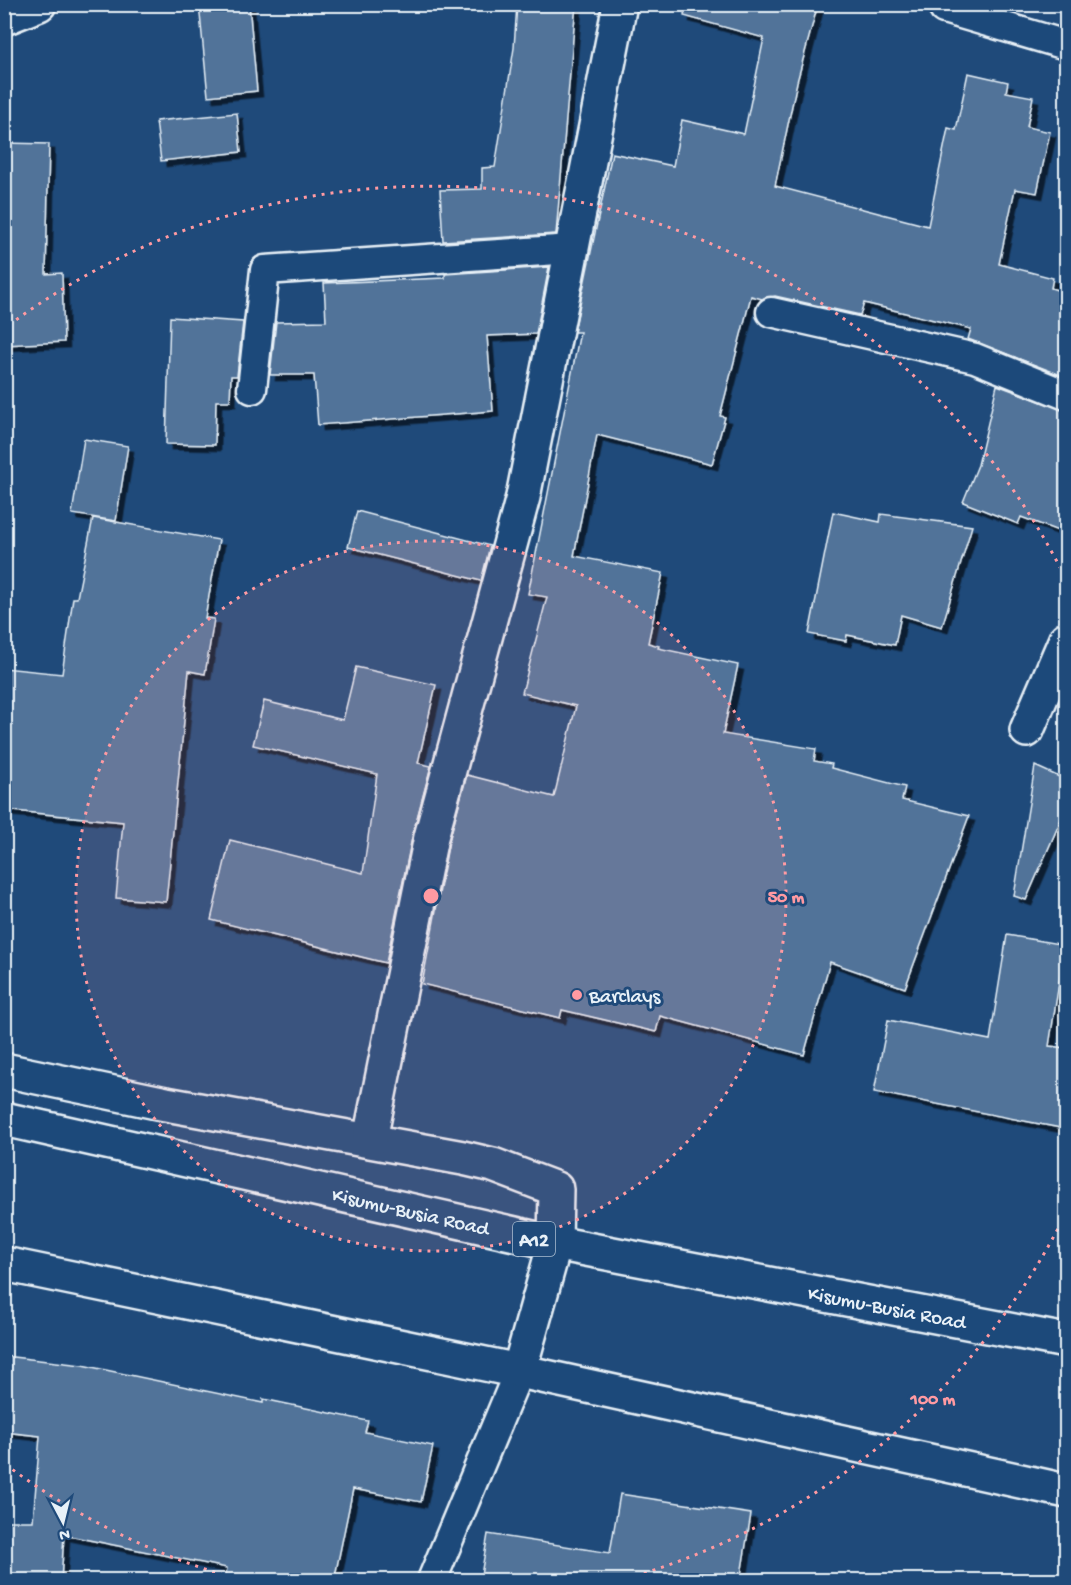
<svg xmlns="http://www.w3.org/2000/svg" width="1071" height="1585" viewBox="0 0 1071 1585" font-family="'Gochi Hand',sans-serif">
	<style>
		.building { fill: #517399; stroke: #e8f1f8; stroke-width: 1.5; filter: url(#shadow) }
		.lines { fill: none; stroke-linecap: round; stroke-linejoin: round }
		.lane-casing { stroke: #e8f1f8; stroke-width: 33 }
		.street-casing { stroke: #e8f1f8; stroke-width: 38 }
		.highway-casing { stroke: #e8f1f8; stroke-width: 38 }
		.lane { stroke: #1f4a7a; stroke-width: 28 }
		.street { stroke: #1f4a7a; stroke-width: 33 }
		.highway { stroke: #1f4a7a; stroke-width: 33 }
		.ring { fill: none; stroke: #ff9aa2; stroke-width: 3; stroke-dasharray: 3 6 }
		.poi-dot { fill: #ff9aa2; stroke: #1f4a7a; stroke-width: 2 }
		.labels { text-anchor: middle; stroke-width: 6; stroke-linejoin: round; paint-order: stroke }
		.shield { fill: #1f4a7a; stroke: #acbfd2; stroke-width: 1.5 }
		.shield-label { font-size: 20px; font-weight: bold; fill: #e8f1f8 }
		.poi-label { font-size: 21px; fill: #e8f1f8; stroke: #1f4a7a; text-anchor: start }
		.street-label { font-size: 21px; fill: #e8f1f8; stroke: #1f4a7a }
		.centre { fill: #ff9aa2; stroke: #1f4a7a; stroke-width: 3 }
		.ring-label { font-size: 18px; text-anchor: middle; font-weight: bold; fill: #ff9aa2; stroke: #1f4a7a; stroke-width: 6; stroke-linejoin: round; paint-order: stroke }
	</style>
	<defs>
		<filter id="shadow"><feDropShadow dx="5.5" dy="5.5" stdDeviation="0" flood-color="#0009"/></filter>
	</defs>
	<rect width="100%" height="100%" fill="#1f4a7a"/>
	<filter id="ink" filterUnits="userSpaceOnUse"><feTurbulence type="fractalNoise" baseFrequency=".0167" numOctaves="2"/><feDisplacementMap in="SourceGraphic" scale="12" xChannelSelector="R" yChannelSelector="G"/><feConvolveMatrix kernelMatrix="1 2 1 2 8 2 1 2 1" color-interpolation-filters="sRGB"/></filter>
	<g filter="url(#ink)">
		<!-- building -->
		<g class="building">
			<path d="M199,4H249L257,91L208,96Z"/>
			<path d="M517,4H576L556,234L443,241L440,190L482,189V168L495,167L514,48Z"/>
			<path d="M685,4H818L797,82L775,186L928,226L948,128L956,130L968,73L1008,82L1006,92L1033,97L1027,127L1050,132L1037,193L1015,189L999,264L1053,278L1051,288L1066,293V377L968,339L971,329L864,303L860,315L775,296L762,299L751,296L720,416L725,417L712,464L597,435L574,556L663,573L648,643L659,646L658,648L738,665L723,734L816,749L814,761L832,764L831,768L905,787L902,800L969,816L905,988L830,962L804,1055L660,1016L656,1032L562,1010L560,1018L422,984L449,841L467,775L554,797L576,706L522,693L547,597L528,594L580,332H574L612,153L673,166L682,120L744,134L764,38L684,16Z"/>
			<path d="M237,113L241,152L161,161L156,121Z"/>
			<path d="M4,143L49,144L46,274L62,273L64,342L4,345Z"/>
			<path d="M549,267L536,334L487,336L493,411L318,425L314,375H270L276,322L326,321L324,283L445,278V274Z"/>
			<path d="M170,317L243,322L237,376H231L230,401H216L215,445L166,444Z"/>
			<path d="M997,385L1066,411V534L1021,517L1018,524L963,502L978,465Z"/>
			<path d="M84,439L128,446L116,521L72,514Z"/>
			<path d="M357,511L490,546L481,581L348,547Z"/>
			<path d="M833,512L880,522L881,514L972,526L942,627L901,615L895,645L847,635L846,641L809,634Z"/>
			<path d="M93,518L219,540L205,618L214,619L205,674L189,671L166,902L116,898L123,822L4,810V668L62,674L73,598H77Z"/>
			<path d="M356,667L436,685L418,763L431,766L413,833L386,963L211,920L230,840L363,873L377,774L253,745L264,701L343,720Z"/>
			<path d="M1035,766L1066,780V808L1026,900L1014,896Z"/>
			<path d="M1007,935L1065,945L1049,1046L1066,1048V1129L874,1092L888,1020L990,1040Z"/>
			<path d="M4,1356L82,1365L263,1403V1399L368,1421L365,1432L433,1446L421,1502L353,1489L334,1581H225L227,1568L64,1535L61,1581H4V1521H33L40,1436L4,1432Z"/>
			<path d="M620,1494L751,1514L740,1581H480L488,1534L610,1553Z"/>
		</g>
		<g class="lines">
			<!-- lane casing -->
			<g class="lane-casing">
				<g id="lane">
					<path d="M944,9L1066,45"/>
					<path d="M771,312L975,358L1066,395"/>
					<path d="M252,389L265,270L572,249"/>
					<path d="M432,1580L519,1371"/>
				</g>
			</g>
			<!-- street casing -->
			<g class="street-casing">
				<g id="street">
					<path d="M4,18L39,4"/>
					<path d="M1027,730L1066,639"/>
					<path d="M4,1070L166,1104L463,1158L493,1165L556,1189L555,1243L519,1371L4,1264"/>
					<path d="M370,1139L431,837L523,497L620,4"/>
					<path d="M519,1371L1066,1491"/>
				</g>
			</g>
			<!-- highway casing -->
			<g class="highway-casing">
				<g id="highway">
					<path id="s1" d="M4,1119L555,1243L1066,1341"/>
				</g>
			</g>
			<!-- lane -->
			<use href="#lane" class="lane"/>
			<!-- street -->
			<use href="#street" class="street"/>
			<!-- highway -->
			<use href="#highway" class="highway"/>
		</g>
	</g>
	<!-- distance rings -->
	<circle cx="431" cy="896" r="355" fill="#ff9aa2" fill-opacity=".12"/>
	<g class="ring">
		<circle cx="431" cy="896" r="355"/>
		<path d="M1066 1213A710 710 0 0 1 621 1580M241 1580A710 710 0 0 1 9 1467M9 325A710 710 0 0 1 1066 579"/>
	</g>
	<!-- markers -->
	<circle class="poi-dot" cx="577" cy="995" r="6"/>
	<g class="labels">
		<!-- shield labels -->
		<rect class="shield" x="513" y="1222" width="42" height="34" rx="4.5"/>
		<g class="shield-label">
			<text x="534" y="1246">A12</text>
		</g>
		<!-- poi labels -->
		<g class="poi-label">
			<text x="589" y="1002">Barclays</text>
		</g>
		<!-- street labels -->
		<g class="street-label">
			<text dy="7" stroke="none"><textPath href="#s1" startOffset="417">Kisumu-Busia Road</textPath></text>
			<text dy="7" stroke="none"><textPath href="#s1" startOffset="903">Kisumu-Busia Road</textPath></text>
		</g>
	</g>
	<circle cx="431" cy="896" r="9" class="centre"/>
	<g class="ring-label">
		<text x="786" y="902">50 m</text>
		<text x="933" y="1404">100 m</text>
	</g>
	<!-- margin -->
	<rect width="1071" height="1585" fill="none" stroke="#1f4a7a" stroke-width="24"/>
	<rect x="12" y="12" width="1047" height="1561" fill="none" stroke="#e8f1f8" stroke-width="2" filter="url(#ink)"/>
	<!-- north arrow -->
	<g transform="translate(63 1522) rotate(173)" stroke="#1f4a7a" stroke-width="4.5" paint-order="stroke">
	<path d="M0-4.5L10 22L0 15L-10 22Z" fill="#e8f1f8"/>
	<text y="-9" font-size="16" font-weight="bold" text-anchor="middle" fill="#e8f1f8">N</text>
	</g>
</svg>
